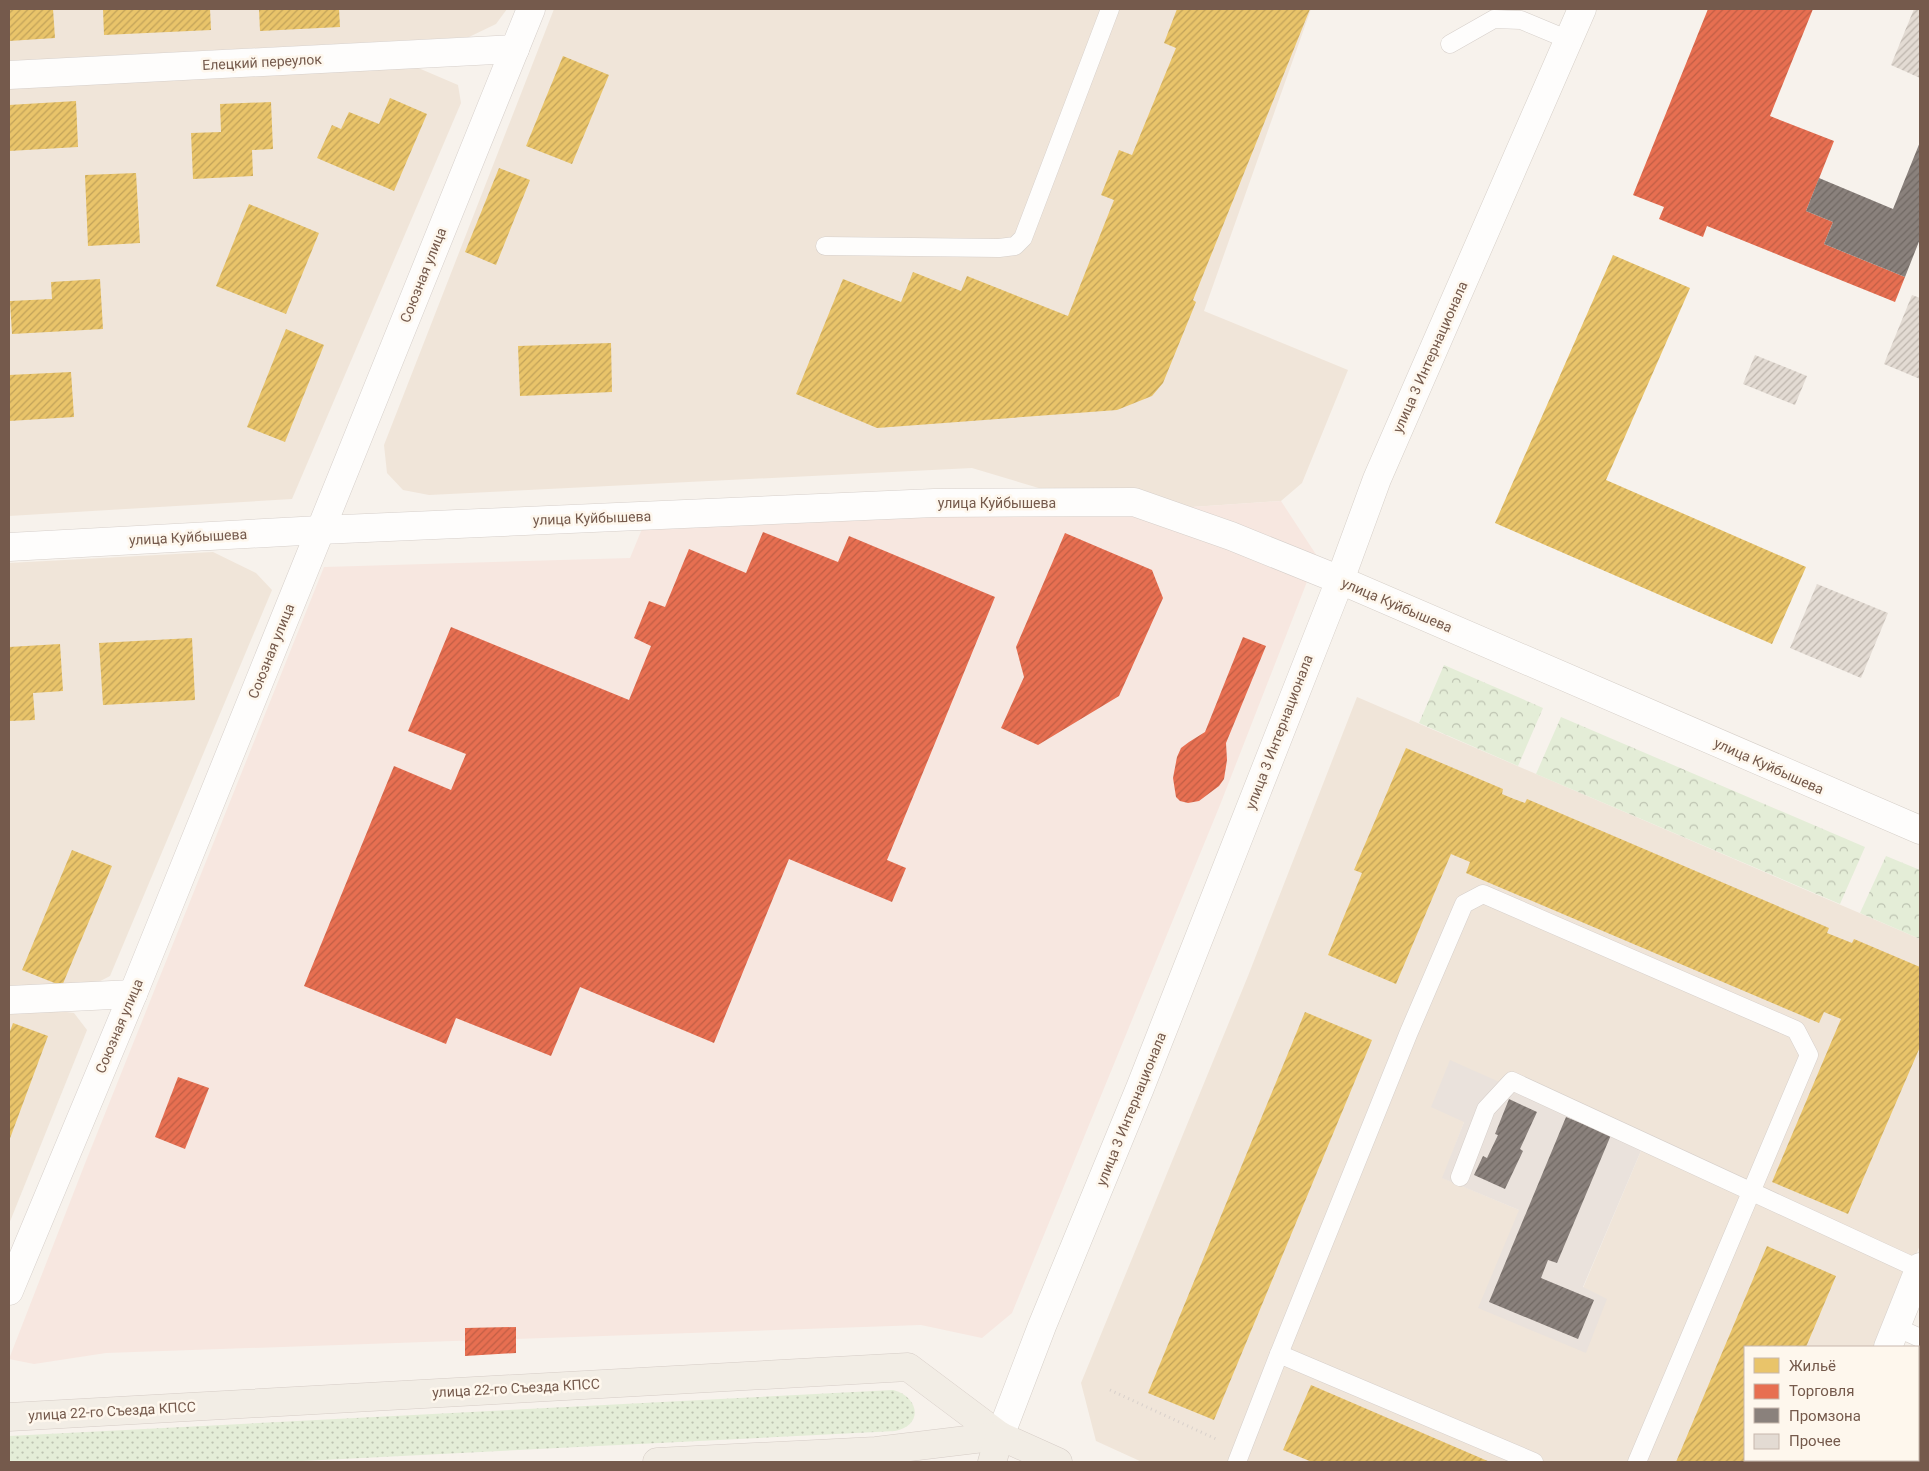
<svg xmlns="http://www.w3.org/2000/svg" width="1929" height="1471" viewBox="0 0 1929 1471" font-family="Roboto,sans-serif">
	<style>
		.residential { fill: #f0e5d9; fill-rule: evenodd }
		.commercial { fill: #f7e7e0 }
		.industrial { fill: #eae2dc }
		.grass { fill: url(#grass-dots) }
		.forest { fill: url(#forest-crowns) }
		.homes { fill: url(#homes-hatch) }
		.shops { fill: url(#shops-hatch) }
		.industry { fill: url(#industry-hatch) }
		.building { fill: url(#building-hatch) }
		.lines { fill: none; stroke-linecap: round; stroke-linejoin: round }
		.service-casing { stroke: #d6cfca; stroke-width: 19 }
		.minor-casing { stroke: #d6cfca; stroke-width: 29 }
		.secondary-casing { stroke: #d6cfc8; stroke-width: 29 }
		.primary-casing { stroke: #d5ccc6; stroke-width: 29 }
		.path { stroke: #d8d0cb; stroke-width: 3; stroke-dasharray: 1 4; stroke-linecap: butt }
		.service { stroke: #fefdfc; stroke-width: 18 }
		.minor { stroke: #fefdfc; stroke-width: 28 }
		.secondary { stroke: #fefdfc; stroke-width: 28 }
		.primary { stroke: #f2ede5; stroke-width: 28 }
		.labels { text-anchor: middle; stroke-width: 5; stroke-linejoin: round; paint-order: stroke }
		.street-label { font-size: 14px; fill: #755a4c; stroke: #fef7ed }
	</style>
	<defs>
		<pattern id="grass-dots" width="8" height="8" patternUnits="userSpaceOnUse" patternTransform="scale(1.25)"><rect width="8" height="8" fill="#e4edd7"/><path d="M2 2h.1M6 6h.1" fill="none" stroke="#bdc3b1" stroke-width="1.8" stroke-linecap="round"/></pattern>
		<pattern id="forest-crowns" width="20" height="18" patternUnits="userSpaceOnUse" patternTransform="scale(1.25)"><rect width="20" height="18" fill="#e4edd7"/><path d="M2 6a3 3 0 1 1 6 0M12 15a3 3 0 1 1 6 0" fill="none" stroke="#bdc3b1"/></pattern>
		<pattern id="homes-hatch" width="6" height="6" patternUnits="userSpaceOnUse" patternTransform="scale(1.25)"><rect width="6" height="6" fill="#e9c46a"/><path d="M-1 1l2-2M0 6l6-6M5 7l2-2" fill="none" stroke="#c1a259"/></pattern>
		<pattern id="shops-hatch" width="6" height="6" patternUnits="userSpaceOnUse" patternTransform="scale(1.25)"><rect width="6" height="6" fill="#e76f51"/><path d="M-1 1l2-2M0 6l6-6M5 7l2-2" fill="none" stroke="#c05e45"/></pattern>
		<pattern id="industry-hatch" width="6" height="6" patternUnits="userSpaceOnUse" patternTransform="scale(1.25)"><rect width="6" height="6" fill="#8a817c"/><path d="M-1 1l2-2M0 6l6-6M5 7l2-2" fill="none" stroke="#706863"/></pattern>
		<pattern id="building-hatch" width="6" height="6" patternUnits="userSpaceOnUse" patternTransform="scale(1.25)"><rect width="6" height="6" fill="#e3dbd3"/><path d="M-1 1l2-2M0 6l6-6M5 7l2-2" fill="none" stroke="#bdb5ad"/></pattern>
	</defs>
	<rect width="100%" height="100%" fill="#f7f2ec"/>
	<!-- residential -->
	<g class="residential">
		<path d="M9,9H507L496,24L469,37L9,61Z"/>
		<path d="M554,9H1311L1204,311L1348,370L1302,483L1281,501L1119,512L972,468L429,495L403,490L387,473L384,445Z"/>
		<path d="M409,64L458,85L461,103L292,499L9,516V85Z"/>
		<path d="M213,552L256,573L272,590L110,976L87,988L9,992V563Z"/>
		<path d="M1357,697L1920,939V1245L1877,1347H1745V1460H1830L1829,1462H1142L1096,1441L1081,1383L1248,976ZM1464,1122L1643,1146L1583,1288L1519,1210L1443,1178Z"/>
		<path d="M51,1010L74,1013L87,1030L9,1224V1013Z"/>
	</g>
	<!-- commercial -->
	<path class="commercial" d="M1281,501L1317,556L1220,805L1012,1313L982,1338L921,1325L106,1353L34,1364L9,1359L84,1166L324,567L630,558L644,524L1119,512Z"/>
	<!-- industrial -->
	<path class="industrial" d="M1450,1060L1643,1146L1583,1287L1607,1299L1586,1353L1478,1308L1519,1210L1442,1178L1464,1122L1431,1107Z"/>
	<!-- grass -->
	<path class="grass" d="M893,1390C918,1396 925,1425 895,1431L283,1462H9V1436Z"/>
	<!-- forest -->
	<g class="forest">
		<path d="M1444,665L1543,708L1518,766L1419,723Z"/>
		<path d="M1561,717L1865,847L1840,904L1536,774Z"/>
		<path d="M1886,856L1920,870V939L1860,913Z"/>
	</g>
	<!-- homes -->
	<g class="homes">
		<path d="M9,9H53L55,38L9,41Z"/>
		<path d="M103,9H210L211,30L104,35Z"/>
		<path d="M259,9H339L340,27L260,31Z"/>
		<path d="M1177,9H1310L1193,300L1196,302L1163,383L1152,396L1117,410L877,428L796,394L843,279L901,302L913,272L961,291L967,276L1068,316L1114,200L1101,195L1119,150L1132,155L1176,48L1164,43Z"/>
		<path d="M563,56L609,75L572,164L526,146Z"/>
		<path d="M390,98L427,114L394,191L317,158L332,125L341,129L349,112L379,124Z"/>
		<path d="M76,101L78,147L9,151V105Z"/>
		<path d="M271,102L273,149L252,150L253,176L193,179L191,133L221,132L220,104Z"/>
		<path d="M499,168L530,180L496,265L465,252Z"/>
		<path d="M136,173L140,243L88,246L85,175Z"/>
		<path d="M249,204L319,233L286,314L216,286Z"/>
		<path d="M1613,255L1690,288L1606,480L1806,567L1772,644L1495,523Z"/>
		<path d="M100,279L103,329L12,334L10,301L52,299L51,282Z"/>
		<path d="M286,329L324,345L285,442L247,427Z"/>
		<path d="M611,343L612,392L520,396L518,346Z"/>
		<path d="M71,372L74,417L9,421V375Z"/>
		<path d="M192,638L195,700L103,705L99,643Z"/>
		<path d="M60,644L63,691L33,693L35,720L9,721V647Z"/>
		<path d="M1406,748L1503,789L1502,794L1514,799L1525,803L1527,799L1829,928L1827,933L1852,943L1854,939L1920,967V1047L1848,1214L1772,1182L1841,1019L1824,1012L1819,1023L1803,1016L1466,873L1470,862L1451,854L1396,984L1328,955L1362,873L1354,870Z"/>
		<path d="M72,850L112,866L62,986L22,970Z"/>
		<path d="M1305,1012L1372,1040L1214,1420L1148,1393Z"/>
		<path d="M13,1023L48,1036L9,1141V1034Z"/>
		<path d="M1767,1246L1836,1276L1806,1347H1745V1460H1758L1757,1462H1676Z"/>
		<path d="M1311,1385L1490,1462H1312L1283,1450Z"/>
	</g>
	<!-- shops -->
	<g class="shops">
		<path d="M1708,9H1813L1770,116L1834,141L1806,211L1833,222L1824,244L1905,277L1895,302L1707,226L1703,237L1659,219L1664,207L1633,195Z"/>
		<path d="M763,532L838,562L849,536L995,597L887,860L906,868L892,902L789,859L714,1043L580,987L551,1056L456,1018L446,1044L304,986L394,766L451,790L466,754L408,731L451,627L629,700L651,646L634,638L649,601L665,607L689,549L746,573Z"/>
		<path d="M1065,533L1152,570L1163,598L1119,696L1038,745L1001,728L1024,677L1016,647Z"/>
		<path d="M1243,637L1266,646L1226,743L1227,760L1224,779L1219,786L1199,801L1188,803L1180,801L1176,797L1173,778L1177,757L1181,748L1189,742L1205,732Z"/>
		<path d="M178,1077L209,1088L185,1149L155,1137Z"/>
		<path d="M516,1327V1353L465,1356V1328Z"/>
	</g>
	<!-- industry -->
	<g class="industry">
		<path d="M1920,142V239L1905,277L1824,244L1833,222L1806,211L1819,178L1893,209Z"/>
		<path d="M1509,1099L1537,1112L1520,1149L1523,1151L1505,1189L1474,1175L1483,1156L1487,1158L1498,1135L1495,1134Z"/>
		<path d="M1566,1117L1611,1135L1557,1263L1548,1260L1541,1278L1594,1300L1578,1339L1489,1302Z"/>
	</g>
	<!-- building -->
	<g class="building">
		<path d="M1914,9H1920V78L1891,65Z"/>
		<path d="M1912,295L1920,298V379L1884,364Z"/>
		<path d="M1755,355L1807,376L1795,405L1743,384Z"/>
		<path d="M1817,584L1888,613L1861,678L1790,648Z"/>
	</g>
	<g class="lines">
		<!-- service casing -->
		<g class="service-casing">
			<g id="service">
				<path d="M1450,44L1494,19L1521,20L1569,40"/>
				<path d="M825,246L999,248L1015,246L1023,238L1110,9"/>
				<path d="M1460,1177L1486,1109L1512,1081L1919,1269"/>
				<path d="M1896,1327L1920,1338"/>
				<path d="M1279,1354L1409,1032L1464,904L1483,894L1796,1030L1809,1055L1637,1462"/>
				<path d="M1237,1462L1279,1354L1534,1462"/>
			</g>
		</g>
		<!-- minor casing -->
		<g class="minor-casing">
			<g id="minor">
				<path d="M9,75L515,49"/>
				<path d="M9,547L320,530L934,503L1134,502L1231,536L1340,580"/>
				<path d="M9,1000L133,994"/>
				<path d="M9,1291L133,994L531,9"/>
				<path d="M1888,1347L1920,1267"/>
				<path d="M1842,1462L1843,1460"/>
			</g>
		</g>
		<!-- secondary casing -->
		<g class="secondary-casing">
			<g id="secondary">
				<path d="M1340,580L1920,830"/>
				<path d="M1000,1436L1042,1326L1140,1088L1340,580L1377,479L1582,9"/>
			</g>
		</g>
		<!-- primary casing -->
		<g class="primary-casing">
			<g id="primary">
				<path d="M9,1417L908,1367L1000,1436L1058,1462"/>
				<path d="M657,1462L876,1451L1000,1436"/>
				<path d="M992,1462L1000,1436"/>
			</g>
		</g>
		<!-- path -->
		<path class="path" d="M1110,1390L1216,1439"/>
		<!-- service -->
		<use href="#service" class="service"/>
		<!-- minor -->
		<use href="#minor" class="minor"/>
		<!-- secondary -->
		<use href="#secondary" class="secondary"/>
		<!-- primary -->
		<use href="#primary" class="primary"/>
	</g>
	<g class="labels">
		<!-- street labels -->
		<g class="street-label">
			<text transform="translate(262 62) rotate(-3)" y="5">Елецкий переулок</text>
			<text transform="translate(423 275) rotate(-68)" y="5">Союзная улица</text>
			<text transform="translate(1430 357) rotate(-66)" y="5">улица 3 Интернационала</text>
			<text x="997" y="508">улица Куйбышева</text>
			<text transform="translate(592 518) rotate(-2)" y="5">улица Куйбышева</text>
			<text transform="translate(188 537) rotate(-3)" y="5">улица Куйбышева</text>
			<text transform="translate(1397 605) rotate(23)" y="5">улица Куйбышева</text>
			<text transform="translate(271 651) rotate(-68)" y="5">Союзная улица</text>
			<text transform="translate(1279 732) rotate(-69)" y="5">улица 3 Интернационала</text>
			<text transform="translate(1769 766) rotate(24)" y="5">улица Куйбышева</text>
			<text transform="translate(119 1026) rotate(-67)" y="5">Союзная улица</text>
			<text transform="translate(1131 1109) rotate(-68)" y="5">улица 3 Интернационала</text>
			<text transform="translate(516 1388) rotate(-3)" y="5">улица 22-го Съезда КПСС</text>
			<text transform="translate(112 1411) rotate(-3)" y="5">улица 22-го Съезда КПСС</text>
		</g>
	</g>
	<!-- border -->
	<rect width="1929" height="1471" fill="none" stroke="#755a4c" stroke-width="20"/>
	<!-- legend -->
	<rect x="1744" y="1346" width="175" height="115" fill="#fef7ed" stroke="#c7b8ad"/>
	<rect x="1754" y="1358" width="25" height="15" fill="#e9c46a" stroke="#c7b8ad"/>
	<text x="1789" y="1371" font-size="15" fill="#755a4c">Жильё</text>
	<rect x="1754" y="1384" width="25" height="15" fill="#e76f51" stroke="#c7b8ad"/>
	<text x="1789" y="1396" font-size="15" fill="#755a4c">Торговля</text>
	<rect x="1754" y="1408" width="25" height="15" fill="#8a817c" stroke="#c7b8ad"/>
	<text x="1789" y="1421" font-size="15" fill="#755a4c">Промзона</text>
	<rect x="1754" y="1434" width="25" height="15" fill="#e3dbd3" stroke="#c7b8ad"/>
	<text x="1789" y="1446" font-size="15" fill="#755a4c">Прочее</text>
</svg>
